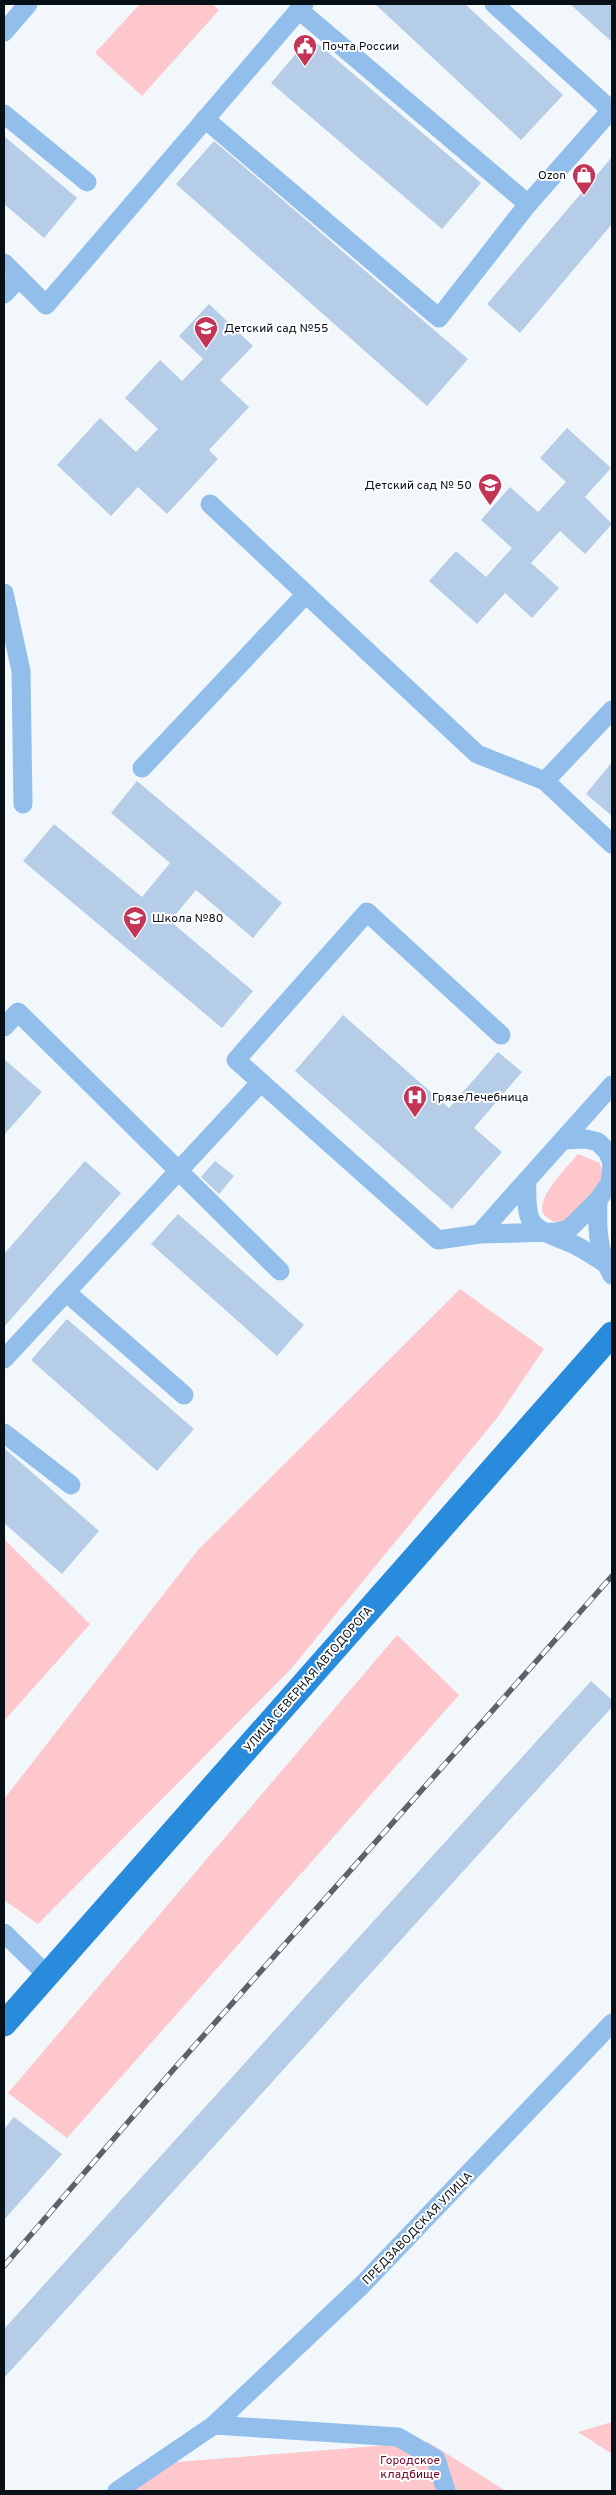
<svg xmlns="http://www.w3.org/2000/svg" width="616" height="2495" viewBox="0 0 616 2495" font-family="Overpass,sans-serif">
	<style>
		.green { fill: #fec7cc }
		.building { fill: #b5cde6 }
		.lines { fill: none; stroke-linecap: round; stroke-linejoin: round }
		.minor { stroke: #91beea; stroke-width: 19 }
		.major { stroke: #298bdb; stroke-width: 25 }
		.rail-casing { stroke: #5b6269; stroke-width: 5.5 }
		.rail { stroke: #fff; stroke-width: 4; stroke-dasharray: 11; stroke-linecap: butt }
		.labels { text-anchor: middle; stroke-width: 4; stroke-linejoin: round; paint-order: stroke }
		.poi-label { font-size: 12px; fill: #070f17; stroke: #fff; text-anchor: start }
		.street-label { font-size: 12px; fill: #070f17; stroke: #fff }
		.park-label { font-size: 12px; fill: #770029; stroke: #fff }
	</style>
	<rect width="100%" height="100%" fill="#f2f7fc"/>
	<!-- green -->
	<g class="green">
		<path d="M140,4H212L219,10L142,96L95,53Z"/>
		<path d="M578,1154L600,1163L603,1179L568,1220L554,1222C551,1220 546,1217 544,1215C534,1199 568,1166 578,1154Z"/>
		<path d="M460,1289L544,1349L497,1418L290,1670L38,1924L4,1900V1799L198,1550Z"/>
		<path d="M4,1539L90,1624L4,1721Z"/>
		<path d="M397,1635L459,1695L67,2138L8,2093Z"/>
		<path d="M612,2422V2454L578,2432Z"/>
		<path d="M428,2442L506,2491H126L163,2463Z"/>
	</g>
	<!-- building -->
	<g class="building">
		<path d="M375,4H465L563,95L521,140Z"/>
		<path d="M570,4H612V42Z"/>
		<path d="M310,37L481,183L442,229L271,83Z"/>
		<path d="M4,136L77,198L44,238L4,204Z"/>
		<path d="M214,141L468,359L427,406L176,184Z"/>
		<path d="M612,157V224L520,333L487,304Z"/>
		<path d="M209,304L253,346L220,380L249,407L209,450L218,459L167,514L138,487L111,516L57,465L100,418L136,452L158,429L125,398L160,360L182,381L203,359L179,336Z"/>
		<path d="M567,428L611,468L585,497L612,524L585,554L560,531L531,563L559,588L532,618L505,593L477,624L429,581L456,551L486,577L512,548L481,520L510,487L538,512L566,482L540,458Z"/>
		<path d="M612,762V816L586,794Z"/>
		<path d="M137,781L282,903L253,938L196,890L170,921L253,991L222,1028L23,861L54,824L142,897L170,863L111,813Z"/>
		<path d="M343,1015L449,1108L498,1052L522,1072L474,1128L502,1152L452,1209L295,1071Z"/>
		<path d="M4,1059L42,1092L4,1135Z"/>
		<path d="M85,1161L121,1193L4,1327V1254Z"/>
		<path d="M215,1161L234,1176L219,1194L201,1177Z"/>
		<path d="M178,1214L304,1325L277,1356L151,1244Z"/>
		<path d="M67,1319L194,1429L157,1471L31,1360Z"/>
		<path d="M4,1448L99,1531L62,1574L4,1523Z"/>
		<path d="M591,1681L612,1700V1707L4,2378V2329Z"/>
		<path d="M14,2117L62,2154L4,2220V2129Z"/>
	</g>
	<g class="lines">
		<!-- minor -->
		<g class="minor">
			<path d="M494,4L611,110"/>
			<path d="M299,10L528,204"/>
			<path d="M4,32L28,4"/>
			<path d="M4,114L87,182"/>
			<path d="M205,119L439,318L528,204L612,109"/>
			<path d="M4,263L46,305L304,4"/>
			<path d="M4,294L19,278"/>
			<path d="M210,504L477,754L545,781"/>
			<path d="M4,593L21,671L23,804"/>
			<path d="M612,710L545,781L612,844"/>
			<path d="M142,768L306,594"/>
			<path d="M4,1027L18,1012L280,1271"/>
			<path d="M501,1035L367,912L236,1060L438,1240L479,1234L556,1232L569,1229L598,1200L610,1183L612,1162L607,1151L598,1142L586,1139L563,1140"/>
			<path d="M598,1200C597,1229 597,1249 612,1275"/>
			<path d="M479,1234L527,1180"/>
			<path d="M605,1263C595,1257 585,1250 575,1245C532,1226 525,1232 527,1180L612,1085"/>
			<path d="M66,1292L184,1395"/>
			<path d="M4,1359L261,1082"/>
			<path d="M4,1433L71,1485"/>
			<path d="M4,1933L47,1975"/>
			<path d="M214,2425L398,2437L436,2459L446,2491"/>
			<path d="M117,2491L214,2425L362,2285L612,2023"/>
		</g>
		<!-- major -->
		<path class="major" d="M4,2024L612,1334"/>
		<!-- rail casing -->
		<g class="rail-casing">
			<path id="rail" d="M4,2266L173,2070L612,1576"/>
		</g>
		<!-- rail -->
		<use href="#rail" class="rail"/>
	</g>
	<!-- icons -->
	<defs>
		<g id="civic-pin" transform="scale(1.25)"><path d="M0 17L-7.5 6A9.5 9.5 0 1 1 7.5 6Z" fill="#c43456" stroke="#fff"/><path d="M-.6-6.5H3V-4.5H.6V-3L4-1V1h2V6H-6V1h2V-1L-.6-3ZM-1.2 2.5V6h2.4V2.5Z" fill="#fff"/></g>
		<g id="shop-pin" transform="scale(1.25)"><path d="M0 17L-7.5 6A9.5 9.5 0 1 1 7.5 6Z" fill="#c43456" stroke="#fff"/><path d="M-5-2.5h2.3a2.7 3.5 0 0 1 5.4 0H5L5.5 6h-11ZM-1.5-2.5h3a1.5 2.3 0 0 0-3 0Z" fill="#fff"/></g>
		<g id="school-pin" transform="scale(1.25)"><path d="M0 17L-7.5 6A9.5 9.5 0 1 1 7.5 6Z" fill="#c43456" stroke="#fff"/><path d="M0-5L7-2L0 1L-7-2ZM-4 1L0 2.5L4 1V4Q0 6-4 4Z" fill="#fff"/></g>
		<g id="hospital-pin" transform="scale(1.25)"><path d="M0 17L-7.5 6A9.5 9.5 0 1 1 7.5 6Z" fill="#c43456" stroke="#fff"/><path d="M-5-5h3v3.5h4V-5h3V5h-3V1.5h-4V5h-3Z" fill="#fff"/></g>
	</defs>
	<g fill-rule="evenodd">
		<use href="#civic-pin" x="305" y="46"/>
		<use href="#shop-pin" x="584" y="175"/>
		<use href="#school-pin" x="206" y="328"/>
		<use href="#school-pin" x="490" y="485"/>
		<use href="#school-pin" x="135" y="918"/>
		<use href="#hospital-pin" x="415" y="1097"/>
	</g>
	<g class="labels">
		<!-- poi labels -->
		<g class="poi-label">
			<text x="322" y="50">Почта России</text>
			<text x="566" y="179" text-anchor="end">Ozon</text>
			<text x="224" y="332">Детский сад №55</text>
			<text x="472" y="489" text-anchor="end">Детский сад № 50</text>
			<text x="152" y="922">Школа №80</text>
			<text x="432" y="1101">ГрязеЛечебница</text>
		</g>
		<!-- street labels -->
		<g class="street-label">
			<text transform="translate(308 1679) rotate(-49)" y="4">УЛИЦА СЕВЕРНАЯ АВТОДОРОГА</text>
			<text transform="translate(417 2228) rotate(-46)" y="4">ПРЕДЗАВОДСКАЯ УЛИЦА</text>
		</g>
		<!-- park labels -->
		<g class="park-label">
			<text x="410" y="2464">Городское<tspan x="410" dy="14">кладбище</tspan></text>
		</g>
	</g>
	<!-- border -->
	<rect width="616" height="2495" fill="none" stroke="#070f17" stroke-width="10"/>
</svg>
